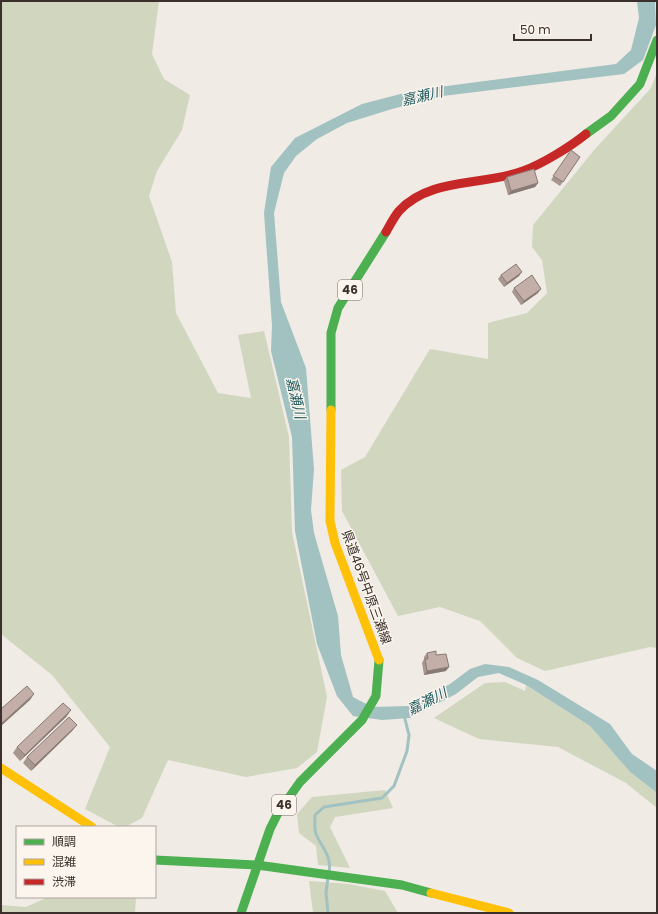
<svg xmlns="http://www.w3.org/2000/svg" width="658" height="914" viewBox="0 0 658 914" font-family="Poppins,'Noto Sans JP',sans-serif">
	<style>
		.green { fill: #d1d6bf }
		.water { fill: #a1c2c1 }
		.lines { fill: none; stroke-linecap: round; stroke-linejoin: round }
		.stream { stroke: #a1c2c1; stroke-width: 3 }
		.fast { stroke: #4caf50; stroke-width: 9 }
		.slow { stroke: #ffc107; stroke-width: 9 }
		.jam { stroke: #c62828; stroke-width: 9 }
		.wall { fill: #a89690 }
		.shaded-wall { fill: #887a75 }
		.building { fill: #c3afa7; stroke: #887a75 }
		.labels { text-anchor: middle; stroke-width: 3; stroke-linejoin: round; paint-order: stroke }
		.shield { fill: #fbf5ee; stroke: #756b66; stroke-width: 1 }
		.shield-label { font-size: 12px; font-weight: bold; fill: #3b302b }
		.street-label { font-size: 13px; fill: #3b302b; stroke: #fbf5ee }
		.water-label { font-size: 14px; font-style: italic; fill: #1f5a5e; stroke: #fbf5ee }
	</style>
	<rect width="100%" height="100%" fill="#f0ebe5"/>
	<!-- green -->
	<g class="green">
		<path d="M1,1H159L152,54L164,79L190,95L182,130L157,171L149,196L172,262L176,313L218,393L251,398L238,335L264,331L289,437L292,532L327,697L317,752L297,768L246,777L168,760L142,818L125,827H119L85,809L110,747L52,675L1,634Z"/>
		<path d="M657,72V648L650,647L545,671L517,658L480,621L440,607L398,616L342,511L341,470L365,457L430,349L488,359V323L527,313L547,293L542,260L532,247L533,225L595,149L651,88Z"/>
		<path d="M505,682L525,691L526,685L590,726L630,772L657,793V808L626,783L558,747L479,739L434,718L485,683Z"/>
		<path d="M385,790L393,808L335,817L330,827L350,868L318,865L316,846L299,833L297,814L312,797Z"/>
		<path d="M309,881L349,884L385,891L398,913H313Z"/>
		<path d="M48,897H136L135,913H1V905L26,907Z"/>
	</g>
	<!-- water -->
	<path class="water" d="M637,1H655L656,25L643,60L624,74L443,96L392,109L347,123L317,139L296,156L284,173L274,213L281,302L306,368L314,469L311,510L314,533L338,616L341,655L353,697L372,707L408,706L450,684L470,669L485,664L509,667L538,680L610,724L632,754L657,771V793L630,772L590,726L526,685L499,673L478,677L456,694L410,718L382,720L353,716L337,696L317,644L295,531L292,437L271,351L272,325L264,213L271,167L295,138L362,104L416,90L616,64L631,50L639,18Z"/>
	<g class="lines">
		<!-- stream -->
		<g class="stream">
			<path d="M329,872C332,856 322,848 316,834C314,828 315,822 315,815L324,807L382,798L394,786L407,751L409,735L404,715"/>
			<path d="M328,913L326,893L328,877"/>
		</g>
		<!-- fast -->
		<g class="fast">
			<path d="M586,134L611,116L640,84L657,40"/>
			<path d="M331,410V333L338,308L386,232"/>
			<path d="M155,860L257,865L402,885L431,893"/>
			<path d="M241,913L270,829L278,813L300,782L362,720L376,696L379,660"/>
		</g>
		<!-- slow -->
		<g class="slow">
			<path d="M331,410L330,521L335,543L379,660"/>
			<path d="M1,768L92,827"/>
			<path d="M431,893L509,913"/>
		</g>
		<!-- jam -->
		<path class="jam" d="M386,232C390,225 394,217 399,211C430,177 483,186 523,171C542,164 570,147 586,134"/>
	</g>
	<!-- wall -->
	<g class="wall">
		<path d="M571,150L580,157L560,186L551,180Z"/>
		<path d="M507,177L538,183L535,187L508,195L504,181Z"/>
		<path d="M501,275L519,276L504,287L498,279Z"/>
		<path d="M514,288L538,293L521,305L512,292Z"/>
		<path d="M427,653L436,655L446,671L424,675L422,663L424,659V657Z"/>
		<path d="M71,710L66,717L20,761L13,753L17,747Z"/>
		<path d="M77,725L72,731L31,771L23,763L27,757Z"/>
	</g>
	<!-- shaded-wall -->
	<g class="shaded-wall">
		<path d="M538,183L535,187L508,195L511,191Z"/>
		<path d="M522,272L519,276L504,287L507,283Z"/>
		<path d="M541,289L538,293L521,305L524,301Z"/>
		<path d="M449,667L446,671L424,675L427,671Z"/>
		<path d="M34,694L30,700L1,726V724Z"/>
		<path d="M71,710L66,717L20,761L25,755Z"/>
		<path d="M77,725L72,731L31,771L35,765Z"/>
	</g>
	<!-- building -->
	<g class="building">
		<path d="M571,150L580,157L563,182L553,176Z"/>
		<path d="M534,169L538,183L511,191L507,177Z"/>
		<path d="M516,264L522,272L507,283L501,275Z"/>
		<path d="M532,275L541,289L524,301L514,288Z"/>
		<path d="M436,651V655L446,654L449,667L427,671L425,659H428L427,653Z"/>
		<path d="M27,686L34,694L1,724V709Z"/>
		<path d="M63,703L71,710L25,755L17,747Z"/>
		<path d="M69,717L77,725L35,765L27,757Z"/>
	</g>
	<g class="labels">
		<!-- shield labels -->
		<g class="shield">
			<rect x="338" y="280" width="24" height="20" rx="3"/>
			<rect x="272" y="795" width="24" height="20" rx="3"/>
		</g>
		<g class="shield-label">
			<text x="350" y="294">46</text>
			<text x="284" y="809">46</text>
		</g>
		<!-- street labels -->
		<g class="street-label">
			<text transform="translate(367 587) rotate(70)" y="5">県道46号中原三瀬線</text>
		</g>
		<!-- water labels -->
		<g class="water-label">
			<text transform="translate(422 96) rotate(-13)" y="5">嘉瀬川</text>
			<text transform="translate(296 398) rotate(77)" y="5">嘉瀬川</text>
			<text transform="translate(427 701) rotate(-27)" y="5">嘉瀬川</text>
		</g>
	</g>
	<!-- border -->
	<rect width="658" height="914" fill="none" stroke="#3b302b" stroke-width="4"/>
	<!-- legend -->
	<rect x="16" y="826" width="140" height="72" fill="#fbf5ee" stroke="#aea6a0"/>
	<rect x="24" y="839" width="20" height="6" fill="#4caf50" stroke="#aea6a0"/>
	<text x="52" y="846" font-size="12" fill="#3b302b">順調</text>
	<rect x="24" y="859" width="20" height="6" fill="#ffc107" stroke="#aea6a0"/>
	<text x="52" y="866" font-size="12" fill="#3b302b">混雑</text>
	<rect x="24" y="879" width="20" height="6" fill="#c62828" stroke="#aea6a0"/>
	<text x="52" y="886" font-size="12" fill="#3b302b">渋滞</text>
	<!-- scale -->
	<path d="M514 34v6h77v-6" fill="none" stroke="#3b302b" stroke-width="2"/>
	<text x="520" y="34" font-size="12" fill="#3b302b" stroke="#fbf5ee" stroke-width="3" paint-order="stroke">50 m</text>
</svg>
